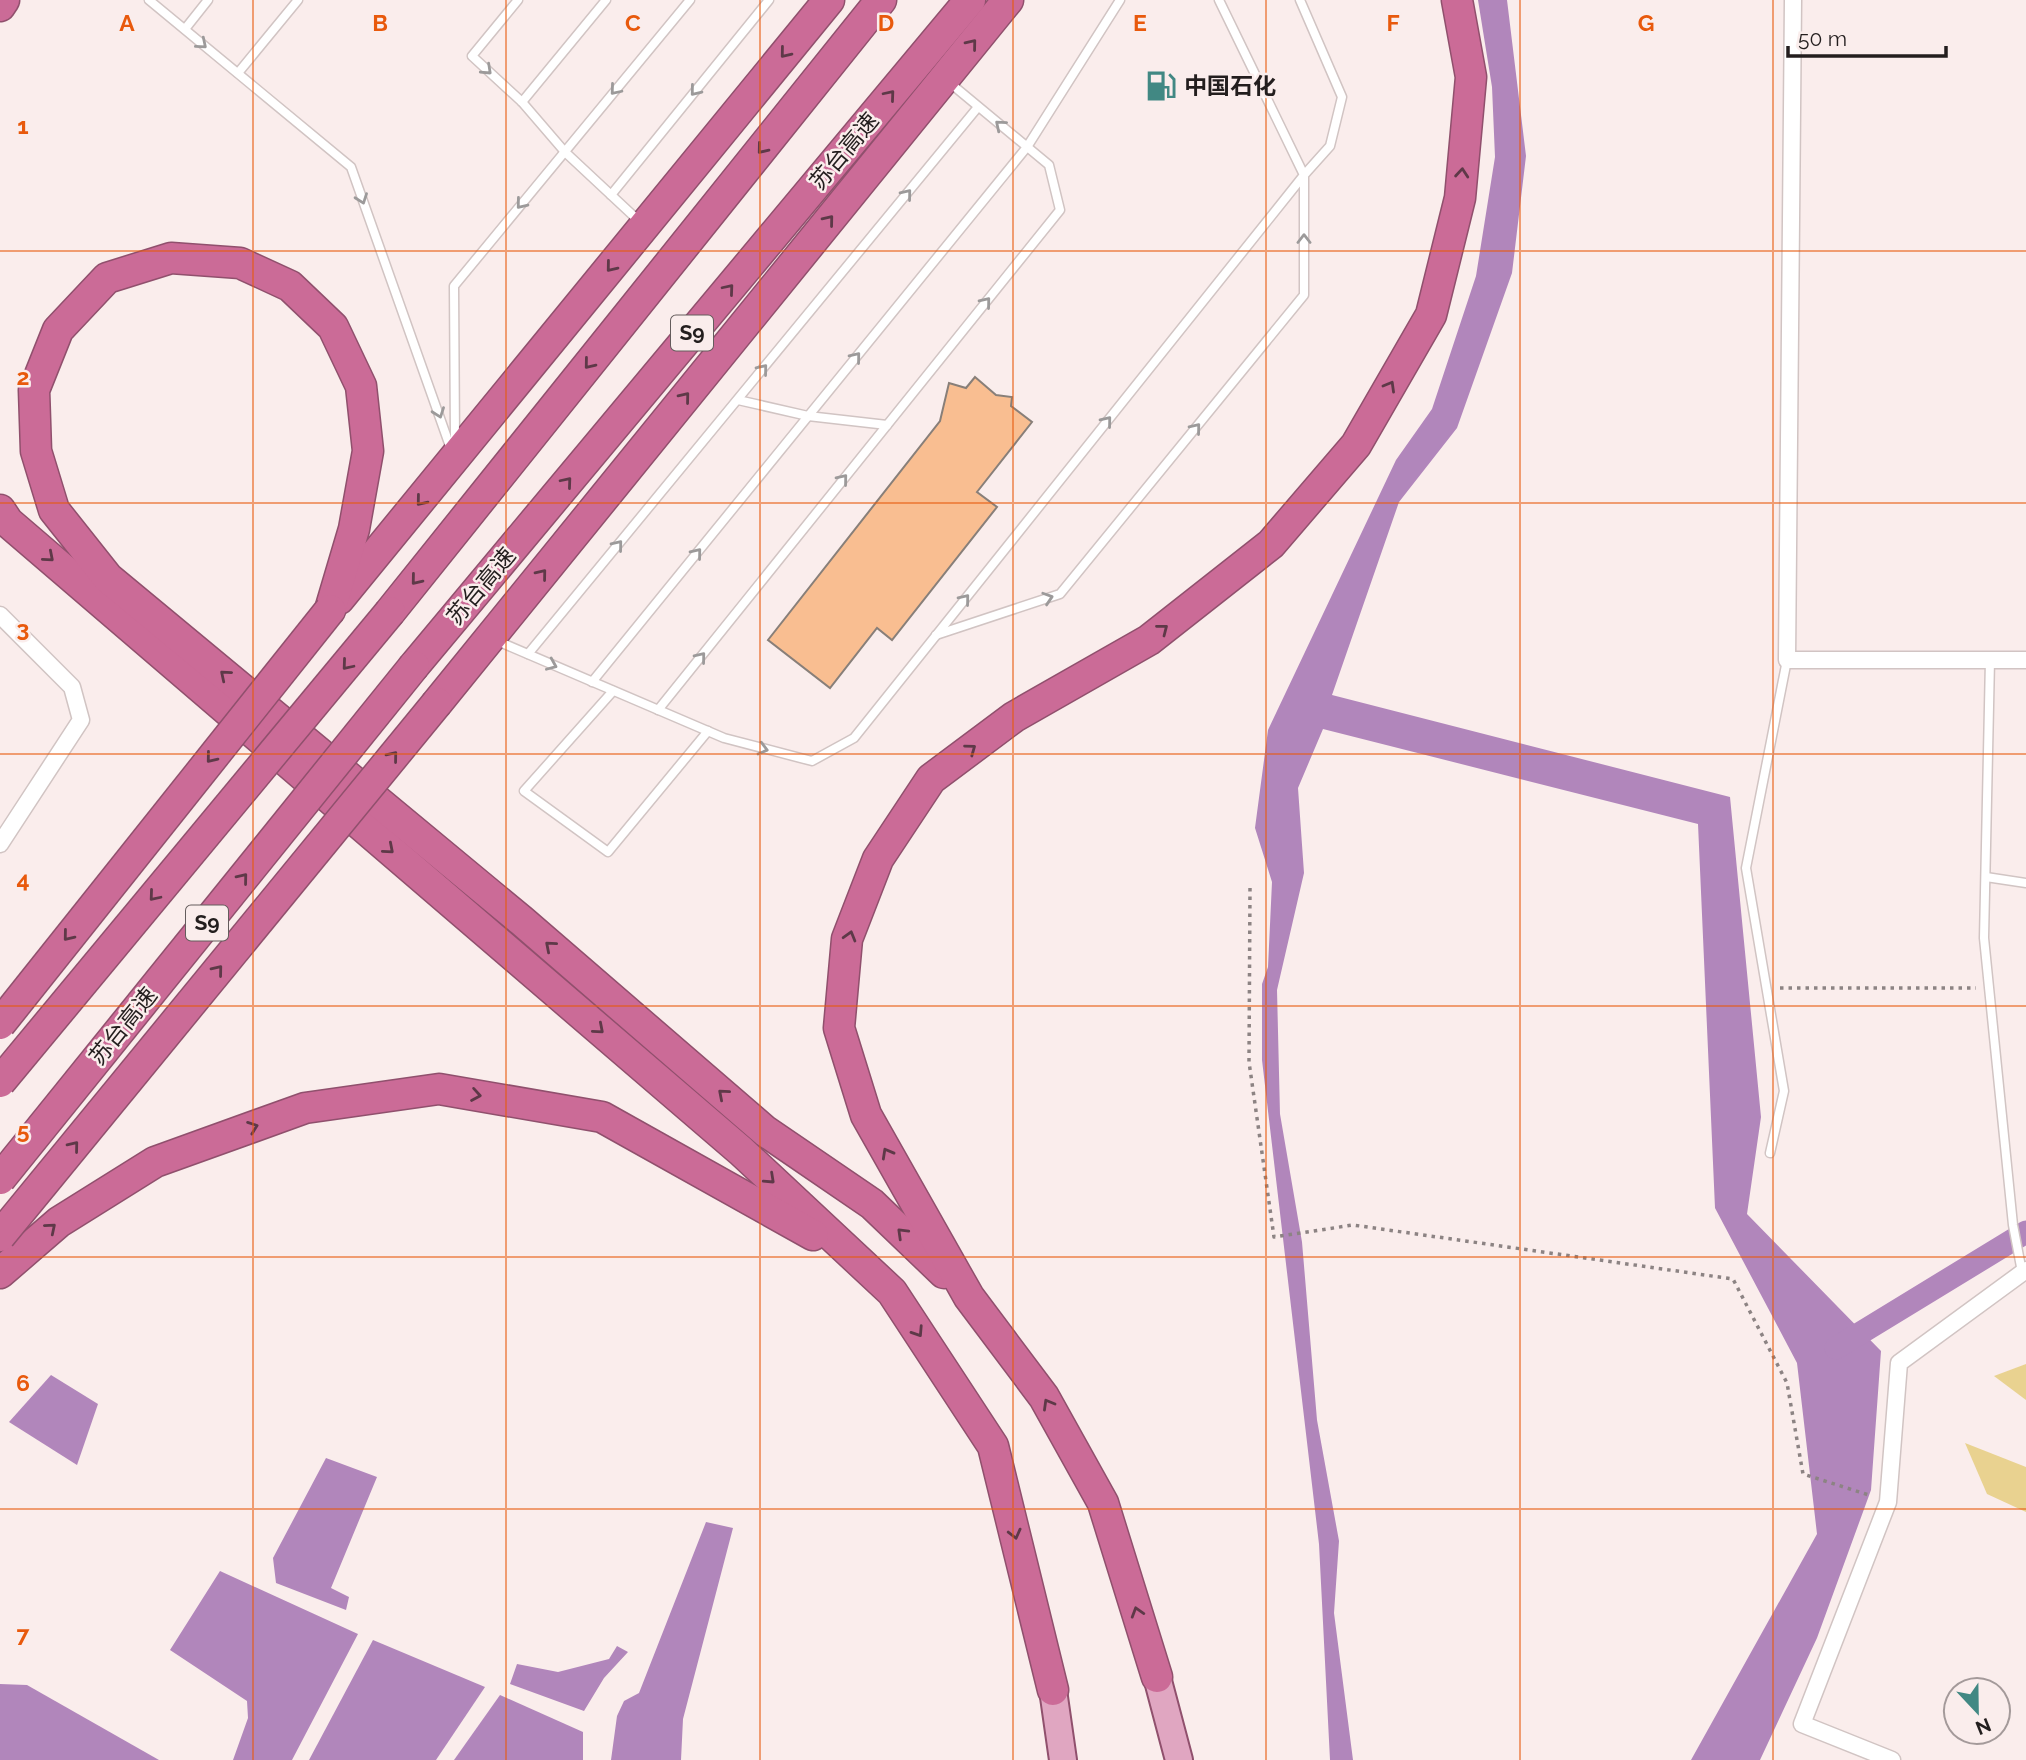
<svg xmlns="http://www.w3.org/2000/svg" width="2026" height="1760" viewBox="0 0 2026 1760" font-family="Raleway,'Noto Sans SC',sans-serif">
	<style>
		.green { fill: #e9d290 }
		.water { fill: #b186bb }
		.lines { fill: none; stroke-linecap: round; stroke-linejoin: round }
		.canal { stroke: #b186bb; stroke-width: 23 }
		.building { fill: #f9be91; stroke: #887f79; stroke-width: 2 }
		.service-casing { stroke: #d1c4c3; stroke-width: 11 }
		.minor-casing { stroke: #d1c4c3; stroke-width: 19 }
		.primary-casing { stroke: #90506d; stroke-width: 30 }
		.motorway-casing { stroke: #90506d; stroke-width: 33 }
		.path { stroke: #8c8383; stroke-width: 3.5; stroke-dasharray: 3.5 5; stroke-linecap: butt }
		.service { stroke: #fff; stroke-width: 8 }
		.minor { stroke: #fff; stroke-width: 16 }
		.primary { stroke: #e0a6c1; stroke-width: 26 }
		.motorway { stroke: #cb6b97; stroke-width: 30 }
		.motorway-bridge-casing { stroke: #90506d; stroke-width: 33; stroke-linecap: butt }
		.motorway-bridge { stroke: #cb6b97; stroke-width: 30 }
		.oneway { stroke: #9c9a9a }
		.oneway2 { stroke: #5e3948 }
		.grid { fill: none; stroke: #e8590c; stroke-width: 2; stroke-opacity: 0.55 }
		.labels { text-anchor: middle; stroke-width: 5; stroke-linejoin: round; paint-order: stroke }
		.shield { fill: #faedec; stroke: #645c5c; stroke-width: 2 }
		.shield-label { font-size: 21px; font-weight: bold; fill: #231e1e }
		.poi-label { font-size: 23px; font-weight: bold; fill: #231e1e; stroke: #faedec; text-anchor: start }
		.street-label { font-size: 23px; fill: #231e1e; stroke: #faedec }
		.grid-label { font-size: 23px; text-anchor: middle; font-weight: bold; fill: #e8590c; stroke: #faedec; stroke-width: 5; stroke-linejoin: round; paint-order: stroke }
	</style>
	<rect width="100%" height="100%" fill="#faedec"/>
	<!-- green -->
	<g class="green">
		<path d="M2026,1364V1400L1994,1376Z"/>
		<path d="M1965,1443L2026,1467V1512L1987,1494Z"/>
	</g>
	<!-- water -->
	<g class="water">
		<path d="M1478,0H1507L1526,156L1512,273L1457,428L1399,502L1332,695L1730,797L1761,1117L1747,1214L1881,1351L1871,1490L1817,1638L1760,1760H1691L1817,1534L1797,1363L1715,1208L1698,824L1323,729L1298,788L1304,873L1277,990L1280,1114L1302,1242L1317,1420L1339,1541L1334,1613L1353,1760H1330L1319,1544L1262,1060V984L1268,967L1272,882L1255,828L1268,730L1396,460L1432,409L1476,276L1495,157L1492,87Z"/>
		<path d="M51,1375L98,1404L77,1465L9,1422Z"/>
		<path d="M326,1458L377,1477L331,1588L349,1597L346,1610L276,1583L273,1558Z"/>
		<path d="M706,1522L733,1528L683,1719L681,1760H611L617,1716L624,1701L639,1693Z"/>
		<path d="M220,1571L358,1634L292,1760H233L248,1718L247,1701L170,1650Z"/>
		<path d="M373,1640L485,1687L436,1760H309Z"/>
		<path d="M617,1646L628,1652L604,1678L584,1711L510,1684L517,1664L558,1672L609,1659Z"/>
		<path d="M0,1684L27,1685L159,1760H0Z"/>
		<path d="M500,1695L583,1732V1760H454Z"/>
	</g>
	<g class="lines">
		<!-- canal -->
		<path class="canal" d="M1836,1348L2026,1232"/>
	</g>
	<!-- building -->
	<path class="building" d="M975,377L996,395L1012,397L1011,406L1032,422L977,492L997,507L892,640L877,628L830,688L768,640L940,421L949,383L966,388Z"/>
	<g class="lines">
		<!-- service casing -->
		<g class="service-casing">
			<g id="service">
				<path d="M149,0L351,167L452,452"/>
				<path d="M518,0L472,56L522,102L565,152L640,222"/>
				<path d="M185,29L208,0"/>
				<path d="M238,73L298,0"/>
				<path d="M522,102L606,0"/>
				<path d="M611,195L769,0"/>
				<path d="M738,400L808,416L887,425"/>
				<path d="M455,442L454,286L690,0"/>
				<path d="M936,635L1060,594L1304,295V175L1330,146L1342,97L1300,0"/>
				<path d="M495,640L724,738L812,761L854,738L1304,175L1219,0"/>
				<path d="M528,654L978,107"/>
				<path d="M1990,660L1984,938L2013,1225L2022,1272"/>
				<path d="M592,682L1027,147L1120,0"/>
				<path d="M613,691L524,791L608,852L708,731"/>
				<path d="M658,710L1060,210L1049,165L950,83"/>
				<path d="M1986,877L2026,883"/>
				<path d="M1770,1153L1784,1091L1746,868L1787,660"/>
			</g>
		</g>
		<!-- minor casing -->
		<g class="minor-casing">
			<g id="minor">
				<path d="M1793,0L1787,660H2026"/>
				<path d="M0,615L72,687L81,720L0,844"/>
				<path d="M1892,1760L1802,1724L1888,1502L1899,1363L2026,1270"/>
			</g>
		</g>
		<!-- primary casing -->
		<g class="primary-casing">
			<g id="primary">
				<path d="M1157,1677L1179,1760"/>
				<path d="M1053,1690L1063,1760"/>
			</g>
		</g>
		<!-- motorway casing -->
		<g class="motorway-casing">
			<g id="motorway">
				<path d="M0,6L4,0"/>
				<path d="M0,510L8,522L741,1151L892,1292L993,1446L1053,1690"/>
				<path d="M339,599L829,0"/>
				<path d="M330,610L354,529L368,451L361,386L333,327L290,286L240,263L171,258L107,278L58,330L34,390L36,451L54,510L108,578L522,921L765,1131L872,1204L944,1273"/>
				<path d="M390,612L881,0"/>
				<path d="M414,666L970,0"/>
				<path d="M437,703L1008,0"/>
				<path d="M0,1273L59,1222L155,1162L305,1108L439,1089L602,1117L813,1235"/>
				<path d="M1157,1677L1103,1503L1044,1397L969,1297L866,1115L839,1028L847,939L878,859L931,779L1014,717L1149,640L1271,544L1356,445L1431,315L1460,198L1471,77L1457,0"/>
			</g>
		</g>
		<!-- path -->
		<g class="path">
			<path d="M1250,888L1249,1062L1274,1237L1353,1225L1733,1279L1787,1383L1803,1474L1872,1496"/>
			<path d="M1780,988H1976"/>
		</g>
		<!-- service -->
		<use href="#service" class="service"/>
		<!-- minor -->
		<use href="#minor" class="minor"/>
		<!-- primary -->
		<use href="#primary" class="primary"/>
		<!-- motorway -->
		<use href="#motorway" class="motorway"/>
		<!-- motorway-bridge casing -->
		<g class="motorway-bridge-casing">
			<g id="motorway-bridge">
				<path d="M0,1024L330,610"/>
				<path d="M0,1082L390,612"/>
				<path d="M0,1179L414,666"/>
				<path d="M0,1236L437,703"/>
			</g>
		</g>
		<!-- motorway-bridge -->
		<use href="#motorway-bridge" class="motorway-bridge"/>
	</g>
	<!-- one-way arrows -->
	<defs><path id="oneway-chevron" d="M-2-3.5L2.5 0L-2 3.5" fill="none" stroke-width="1.6" stroke-linecap="round" stroke-linejoin="round" transform="scale(1.75)"/></defs>
	<g class="oneway">
		<use href="#oneway-chevron" transform="translate(202 44) rotate(40)"/>
		<use href="#oneway-chevron" transform="translate(487 70) rotate(43)"/>
		<use href="#oneway-chevron" transform="translate(615 90) rotate(130)"/>
		<use href="#oneway-chevron" transform="translate(695 91) rotate(129)"/>
		<use href="#oneway-chevron" transform="translate(1000 125) rotate(-140)"/>
		<use href="#oneway-chevron" transform="translate(907 194) rotate(-51)"/>
		<use href="#oneway-chevron" transform="translate(362 199) rotate(70)"/>
		<use href="#oneway-chevron" transform="translate(521 204) rotate(129)"/>
		<use href="#oneway-chevron" transform="translate(1304 239) rotate(-90)"/>
		<use href="#oneway-chevron" transform="translate(986 302) rotate(-51)"/>
		<use href="#oneway-chevron" transform="translate(856 357) rotate(-51)"/>
		<use href="#oneway-chevron" transform="translate(763 369) rotate(-51)"/>
		<use href="#oneway-chevron" transform="translate(439 413) rotate(70)"/>
		<use href="#oneway-chevron" transform="translate(1107 421) rotate(-51)"/>
		<use href="#oneway-chevron" transform="translate(1196 428) rotate(-51)"/>
		<use href="#oneway-chevron" transform="translate(843 479) rotate(-51)"/>
		<use href="#oneway-chevron" transform="translate(618 545) rotate(-51)"/>
		<use href="#oneway-chevron" transform="translate(697 553) rotate(-51)"/>
		<use href="#oneway-chevron" transform="translate(1048 598) rotate(-18)"/>
		<use href="#oneway-chevron" transform="translate(965 599) rotate(-51)"/>
		<use href="#oneway-chevron" transform="translate(701 657) rotate(-51)"/>
		<use href="#oneway-chevron" transform="translate(552 665) rotate(23)"/>
		<use href="#oneway-chevron" transform="translate(763 749) rotate(15)"/>
	</g>
	<g class="oneway2">
		<use href="#oneway-chevron" transform="translate(972 44) rotate(-51)"/>
		<use href="#oneway-chevron" transform="translate(785 53) rotate(129)"/>
		<use href="#oneway-chevron" transform="translate(890 95) rotate(-50)"/>
		<use href="#oneway-chevron" transform="translate(762 149) rotate(129)"/>
		<use href="#oneway-chevron" transform="translate(1462 173) rotate(-85)"/>
		<use href="#oneway-chevron" transform="translate(829 220) rotate(-51)"/>
		<use href="#oneway-chevron" transform="translate(611 267) rotate(129)"/>
		<use href="#oneway-chevron" transform="translate(729 289) rotate(-50)"/>
		<use href="#oneway-chevron" transform="translate(589 364) rotate(129)"/>
		<use href="#oneway-chevron" transform="translate(1390 386) rotate(-60)"/>
		<use href="#oneway-chevron" transform="translate(685 397) rotate(-51)"/>
		<use href="#oneway-chevron" transform="translate(567 482) rotate(-50)"/>
		<use href="#oneway-chevron" transform="translate(421 501) rotate(129)"/>
		<use href="#oneway-chevron" transform="translate(49 557) rotate(41)"/>
		<use href="#oneway-chevron" transform="translate(542 574) rotate(-51)"/>
		<use href="#oneway-chevron" transform="translate(416 580) rotate(129)"/>
		<use href="#oneway-chevron" transform="translate(1163 629) rotate(-38)"/>
		<use href="#oneway-chevron" transform="translate(347 665) rotate(130)"/>
		<use href="#oneway-chevron" transform="translate(225 675) rotate(-140)"/>
		<use href="#oneway-chevron" transform="translate(971 749) rotate(-36)"/>
		<use href="#oneway-chevron" transform="translate(393 756) rotate(-51)"/>
		<use href="#oneway-chevron" transform="translate(211 758) rotate(129)"/>
		<use href="#oneway-chevron" transform="translate(389 849) rotate(41)"/>
		<use href="#oneway-chevron" transform="translate(243 878) rotate(-51)"/>
		<use href="#oneway-chevron" transform="translate(154 896) rotate(130)"/>
		<use href="#oneway-chevron" transform="translate(68 936) rotate(129)"/>
		<use href="#oneway-chevron" transform="translate(850 936) rotate(-74)"/>
		<use href="#oneway-chevron" transform="translate(550 946) rotate(-139)"/>
		<use href="#oneway-chevron" transform="translate(218 970) rotate(-51)"/>
		<use href="#oneway-chevron" transform="translate(599 1029) rotate(41)"/>
		<use href="#oneway-chevron" transform="translate(723 1094) rotate(-139)"/>
		<use href="#oneway-chevron" transform="translate(476 1095) rotate(10)"/>
		<use href="#oneway-chevron" transform="translate(253 1127) rotate(-20)"/>
		<use href="#oneway-chevron" transform="translate(74 1146) rotate(-51)"/>
		<use href="#oneway-chevron" transform="translate(887 1153) rotate(-119)"/>
		<use href="#oneway-chevron" transform="translate(770 1179) rotate(43)"/>
		<use href="#oneway-chevron" transform="translate(51 1228) rotate(-40)"/>
		<use href="#oneway-chevron" transform="translate(902 1233) rotate(-136)"/>
		<use href="#oneway-chevron" transform="translate(918 1332) rotate(57)"/>
		<use href="#oneway-chevron" transform="translate(1048 1404) rotate(-120)"/>
		<use href="#oneway-chevron" transform="translate(1015 1534) rotate(76)"/>
		<use href="#oneway-chevron" transform="translate(1137 1612) rotate(-107)"/>
	</g>
	<!-- grid -->
	<path class="grid" d="M253,0V1760M506,0V1760M760,0V1760M1013,0V1760M1266,0V1760M1520,0V1760M1773,0V1760M0,251H2026M0,503H2026M0,754H2026M0,1006H2026M0,1257H2026M0,1509H2026"/>
	<!-- icons -->
	<defs>
		<g id="fuel-bare" transform="scale(2.415)"><path d="M-5.5-6h7V0h2V4h1.3V-2.5L3-4.5l.8-.8L6-3V5H2.5V1h-1V6h-7ZM-4.2-4.7v3.2H.2V-4.7Z" fill="#418883" stroke="#faedec" stroke-width="2.5" paint-order="stroke"/></g>
	</defs>
	<g fill-rule="evenodd">
		<use href="#fuel-bare" x="1161" y="86"/>
	</g>
	<g class="labels">
		<!-- shield labels -->
		<g class="shield">
			<rect x="671" y="315.5" width="42" height="35" rx="5"/>
			<rect x="186" y="905.5" width="42" height="35" rx="5"/>
		</g>
		<g class="shield-label">
			<text x="692" y="340">S9</text>
			<text x="207" y="930">S9</text>
		</g>
		<!-- poi labels -->
		<g class="poi-label">
			<text x="1184" y="94">中国石化</text>
		</g>
		<!-- street labels -->
		<g class="street-label">
			<text transform="translate(844 151) rotate(-50)" y="8">苏台高速</text>
			<text transform="translate(481 586) rotate(-50)" y="8">苏台高速</text>
			<text transform="translate(123 1026) rotate(-51)" y="8">苏台高速</text>
		</g>
	</g>
	<g class="grid-label">
		<text x="127" y="31">A</text>
		<text x="380" y="31">B</text>
		<text x="633" y="31">C</text>
		<text x="886" y="31">D</text>
		<text x="1140" y="31">E</text>
		<text x="1393" y="31">F</text>
		<text x="1646" y="31">G</text>
		<text x="23" y="134">1</text>
		<text x="23" y="385">2</text>
		<text x="23" y="637">3</text>
		<text x="23" y="888">4</text>
		<text x="23" y="1139">5</text>
		<text x="23" y="1391">6</text>
		<text x="23" y="1642">7</text>
	</g>
	<!-- north arrow -->
	<g transform="translate(1977 1711) rotate(158)"><circle r="33" fill="#faedec" stroke="#a49a9a" stroke-width="2"/>
	<path d="M0-5L12 26L0 18L-12 26Z" fill="#418883"/>
	<text y="-10" font-size="19" font-weight="bold" text-anchor="middle" fill="#231e1e">N</text>
	</g>
	<!-- scale -->
	<path d="M1788 46v10h158v-10" fill="none" stroke="#231e1e" stroke-width="3.5"/>
	<text x="1798" y="46" font-size="21" fill="#231e1e" stroke="#faedec" stroke-width="5" paint-order="stroke">50 m</text>
</svg>
